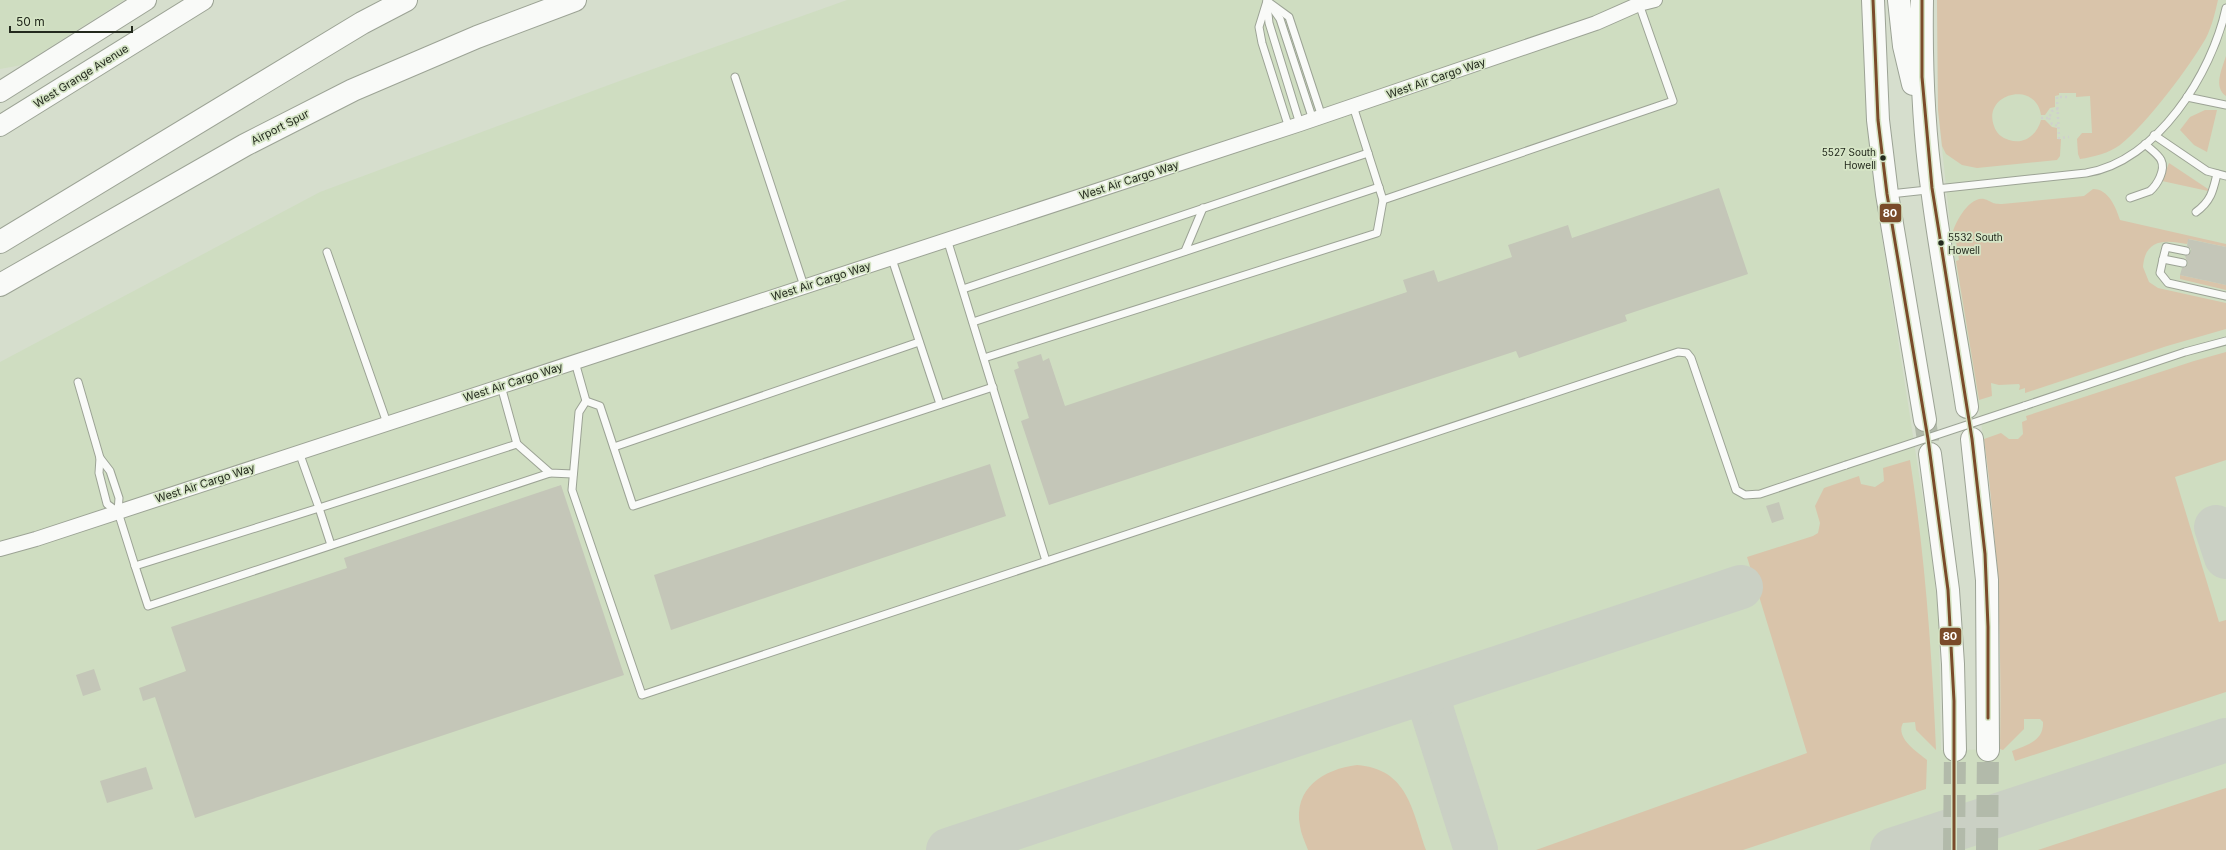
<svg xmlns="http://www.w3.org/2000/svg" width="2226" height="850" viewBox="0 0 2226 850" font-family="Inter,sans-serif">
	<style>
		.built { fill: #cfddc1 }
		.green { fill: #d9c4aa }
		.lines { fill: none; stroke-linecap: round; stroke-linejoin: round }
		.taxiway { stroke: #cad0c4; stroke-width: 44 }
		.building { fill: #c4c6b8 }
		.primary-tunnel { stroke: #b2baaa; stroke-width: 22; stroke-dasharray: 22 11; stroke-linecap: butt }
		.lane-casing { stroke: #9ca395; stroke-width: 9 }
		.street-casing { stroke: #9ca395; stroke-width: 16 }
		.secondary-casing { stroke: #9ca395; stroke-width: 22 }
		.primary-casing { stroke: #9ca395; stroke-width: 24 }
		.highway-casing { stroke: #9ca395; stroke-width: 24 }
		.path { stroke: #cfd1cc; stroke-width: 2.5; stroke-dasharray: 2 3; stroke-linecap: butt }
		.lane { stroke: #f9faf8; stroke-width: 7 }
		.street { stroke: #f9faf8; stroke-width: 14 }
		.secondary { stroke: #f9faf8; stroke-width: 20 }
		.primary { stroke: #f9faf8; stroke-width: 22 }
		.highway { stroke: #f9faf8; stroke-width: 22 }
		.lane-bridge-casing { stroke: #9ca395; stroke-width: 9; stroke-linecap: butt }
		.lane-bridge { stroke: #f9faf8; stroke-width: 7 }
		.bus-1-casing { stroke: #d6e5c6; stroke-width: 6 }
		.bus-1 { stroke: #7a4b2a; stroke-width: 3 }
		.bus-dot { fill: #23291d; stroke: #d6e5c6; stroke-width: 1.5 }
		.labels { text-anchor: middle; stroke-width: 3.5; stroke-linejoin: round; paint-order: stroke }
		.bus-label { font-size: 10px; fill: #23291d; stroke: #d6e5c6; text-anchor: end }
		.street-label { font-size: 11px; fill: #23291d; stroke: #d6e5c6 }
		.line-badge { stroke: #d6e5c6; stroke-width: 1.5 }
		.badge-label { font-size: 11px; text-anchor: middle; font-weight: bold; fill: #fff }
	</style>
	<rect width="100%" height="100%" fill="#d6decd"/>
	<!-- built -->
	<g class="built">
		<path d="M0,0H124L22,65L0,69Z"/>
		<path d="M847,0H1862L1868,128L1879,219L1933,563L1939,623L1941,750H1955L2000,749L2001,643L1997,546L1989,473L1951,234L1938,110L1937,0H2226V850H0V362L320,192L625,79Z"/>
	</g>
	<!-- green -->
	<g class="green">
		<path d="M1937,0H2218C2215,13 2212,26 2206,38C2190,66 2146,125 2120,145C2109,153 2094,157 2080,159L2078,154L2077,139L2082,133H2092L2090,96L2076,97V93H2059V95L2055,96V107L2050,108L2045,115H2041C2036,80 1982,93 1994,126C1996,133 2002,138 2009,140C2024,145 2037,135 2041,120H2045L2052,127L2057,128V139H2061L2060,156L2057,160L1977,168L1962,165L1946,154L1942,146L1938,110Z"/>
		<path d="M2226,56V96C2213,87 2222,69 2226,56Z"/>
		<path d="M2205,110H2217L2207,152L2194,145L2180,130L2190,117Z"/>
		<path d="M2169,163L2208,189V191L2162,181Z"/>
		<path d="M2093,189C2109,189 2116,208 2120,220L2226,244V247L2189,239L2187,244C2166,240 2145,238 2143,267L2149,282L2158,288L2226,303V329L2167,346L2025,393V388L2019,390L2020,386L2019,384L1999,385L1991,383L1992,396L1979,400L1956,261L1959,260L1955,235H1952C1954,224 1969,196 1984,199C1992,201 1990,204 2002,204L2084,196Z"/>
		<path d="M2180,275L2226,285V290L2180,279Z"/>
		<path d="M2226,352V460L2175,477L2219,622L2226,620V692L2015,761L2012,751C2027,745 2044,741 2043,722L2040,719H2024V729L2003,750L2000,749C2002,645 1998,543 1984,439L2001,433L2009,439H2018L2023,434L2022,422L2027,420L2026,416L2194,361Z"/>
		<path d="M1910,460C1925,556 1932,653 1936,750L1916,730L1915,722L1903,723C1895,738 1917,752 1927,760L1926,789L1743,850H1536L1807,753L1747,557L1813,536L1818,533L1820,523L1815,506L1824,488L1859,476L1861,484L1875,487L1884,481L1883,468Z"/>
		<path d="M1357,765C1408,769 1412,810 1426,850H1308C1305,842 1301,834 1300,826C1293,788 1324,769 1357,765Z"/>
		<path d="M2226,788V850H2038Z"/>
	</g>
	<g class="lines">
		<!-- taxiway -->
		<g class="taxiway">
			<path d="M2216,527L2226,557"/>
			<path d="M1426,692L1476,850"/>
			<path d="M948,850L1741,587"/>
			<path d="M1892,850L2226,740"/>
		</g>
	</g>
	<!-- building -->
	<g class="building">
		<path d="M1719,188L1748,274L1625,315L1627,321L1519,358L1516,351L1049,505L1021,421L1029,418L1014,370L1019,368L1017,362L1041,354L1043,361L1049,358L1065,406L1407,292L1403,280L1434,270L1438,282L1512,257L1508,245L1568,225L1572,238Z"/>
		<path d="M2188,239L2226,247V285L2180,275L2182,268L2188,264L2185,256L2191,252V249L2187,246Z"/>
		<path d="M990,464L1006,516L671,630L654,575Z"/>
		<path d="M561,485L624,675L195,818L155,697L143,701L139,688L186,671L171,627L347,568L344,558Z"/>
		<path d="M1779,502L1784,519L1772,523L1766,506Z"/>
		<path d="M94,669L101,690L83,696L76,675Z"/>
		<path d="M146,767L153,789L107,803L100,781Z"/>
	</g>
	<g class="lines">
		<!-- primary-tunnel -->
		<g class="primary-tunnel">
			<path d="M1925,420L1930,454"/>
			<path d="M1954,850L1955,750"/>
			<path d="M1987,850L1988,750"/>
		</g>
		<!-- lane casing -->
		<g class="lane-casing">
			<g id="lane">
				<path d="M1267,1L1289,17L1322,117"/>
				<path d="M1267,1L1259,27L1262,43L1289,128"/>
				<path d="M1267,5L1269,23L1300,124"/>
				<path d="M1271,6L1280,19L1313,120"/>
				<path d="M735,77L804,286"/>
				<path d="M2187,97L2226,105"/>
				<path d="M1353,106L1383,200L1673,101L1639,4"/>
				<path d="M2154,135L2207,171L2226,176"/>
				<path d="M1890,194L2086,173C2157,162 2212,73 2226,8"/>
				<path d="M2130,198L2150,191C2157,185 2166,170 2161,160C2158,154 2150,149 2145,144"/>
				<path d="M2196,212C2211,201 2213,191 2217,174"/>
				<path d="M947,239L1046,561"/>
				<path d="M1185,251L1203,208"/>
				<path d="M327,252L387,423"/>
				<path d="M892,259L940,404"/>
				<path d="M2163,259L2160,273L2168,283L2226,296"/>
				<path d="M2183,263L2163,259L2166,247L2186,251"/>
				<path d="M963,289L1368,153"/>
				<path d="M973,322L1379,187"/>
				<path d="M984,358L1377,233L1383,200"/>
				<path d="M575,362L586,401L579,412L572,490L642,695L1678,352L1687,353L1691,358L1736,490L1745,495L1760,494L1846,465"/>
				<path d="M78,382L100,458L99,473L107,504L118,512"/>
				<path d="M501,386L517,444"/>
				<path d="M586,401L600,406L633,506L993,387"/>
				<path d="M2024,406L2185,352L2226,341"/>
				<path d="M614,447L919,342"/>
				<path d="M100,458L110,471L119,498L118,512L135,566L319,508L299,452"/>
				<path d="M331,545L319,508L517,444L550,473L573,474"/>
				<path d="M135,566L148,606L550,473"/>
			</g>
		</g>
		<!-- street casing -->
		<g class="street-casing">
			<path id="street" d="M0,549L36,539L1300,124L1596,23L1639,4L1655,0"/>
		</g>
		<!-- secondary casing -->
		<g class="secondary-casing">
			<g id="secondary">
				<path d="M0,92L146,0"/>
				<path d="M0,126L203,0"/>
			</g>
		</g>
		<!-- primary casing -->
		<g class="primary-casing">
			<g id="primary">
				<path d="M1873,0L1878,120L1887,194L1925,420"/>
				<path d="M1899,0L1904,46L1913,84"/>
				<path d="M1922,0C1921,63 1923,125 1932,188C1941,261 1956,334 1967,407"/>
				<path d="M1972,439L1987,580L1988,750"/>
				<path d="M1930,454L1948,590L1953,664L1955,750"/>
			</g>
		</g>
		<!-- highway casing -->
		<g class="highway-casing">
			<g id="highway">
				<path d="M0,242L362,23L406,0"/>
				<path d="M0,285L245,145L353,90L477,37L575,0"/>
			</g>
		</g>
		<!-- path -->
		<g class="path">
			<path d="M2067,97H2057L2059,138L2069,137"/>
			<path d="M2041,118H2049L2052,111L2058,109"/>
			<path d="M2049,118L2052,124L2058,126"/>
		</g>
		<!-- lane -->
		<use href="#lane" class="lane"/>
		<!-- street -->
		<use href="#street" class="street"/>
		<!-- secondary -->
		<use href="#secondary" class="secondary"/>
		<!-- primary -->
		<use href="#primary" class="primary"/>
		<!-- highway -->
		<use href="#highway" class="highway"/>
		<!-- lane-bridge casing -->
		<g class="lane-bridge-casing">
			<path id="lane-bridge" d="M1846,465L2024,406"/>
		</g>
		<!-- lane-bridge -->
		<use href="#lane-bridge" class="lane-bridge"/>
		<!-- bus-1 casing -->
		<g class="bus-1-casing">
			<g id="bus-1">
				<path d="M1873,0L1878,120L1887,194L1928,439L1948,590L1954,701V850"/>
				<path d="M1922,0V77L1932,188L1972,439L1985,554L1988,627V718"/>
			</g>
		</g>
		<!-- bus-1 -->
		<use href="#bus-1" class="bus-1"/>
	</g>
	<!-- markers -->
	<g class="bus-dot">
		<circle cx="1883" cy="158" r="3.5"/>
		<circle cx="1941" cy="243" r="3.5"/>
	</g>
	<g class="labels">
		<!-- bus labels -->
		<g class="bus-label">
			<text x="1876" y="156">5527 South<tspan x="1876" dy="13">Howell</tspan></text>
			<text x="1948" y="241" text-anchor="start">5532 South<tspan x="1948" dy="13">Howell</tspan></text>
		</g>
		<!-- street labels -->
		<g class="street-label">
			<text transform="translate(81 76) rotate(-32)" y="4">West Grange Avenue</text>
			<text transform="translate(1436 78) rotate(-19)" y="4">West Air Cargo Way</text>
			<text transform="translate(280 127) rotate(-27)" y="4">Airport Spur</text>
			<text transform="translate(1129 180) rotate(-18)" y="4">West Air Cargo Way</text>
			<text transform="translate(821 281) rotate(-18)" y="4">West Air Cargo Way</text>
			<text transform="translate(513 382) rotate(-18)" y="4">West Air Cargo Way</text>
			<text transform="translate(205 483) rotate(-18)" y="4">West Air Cargo Way</text>
		</g>
	</g>
	<g class="line-badge">
		<rect x="1879" y="203" width="23" height="20" rx="4" fill="#7a4b2a"/>
		<rect x="1939" y="627" width="23" height="19" rx="4" fill="#7a4b2a"/>
	</g>
	<g class="badge-label">
		<text x="1890" y="217">80</text>
		<text x="1950" y="640">80</text>
	</g>
	<!-- scale -->
	<path d="M10 26v6h122v-6" fill="none" stroke="#23291d" stroke-width="2"/>
	<text x="16" y="26" font-size="12" fill="#23291d" stroke="#d6e5c6" stroke-width="3" paint-order="stroke">50 m</text>
</svg>
